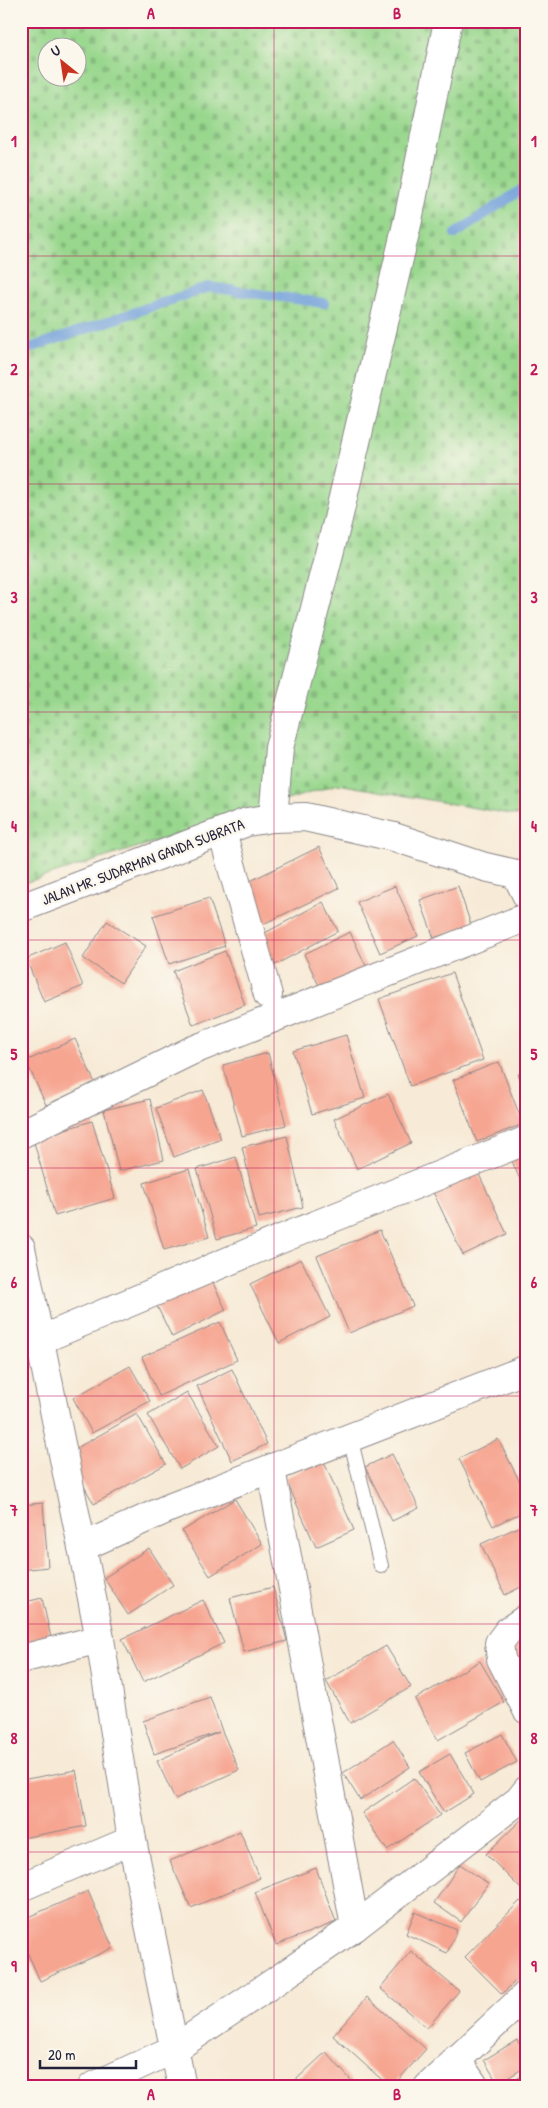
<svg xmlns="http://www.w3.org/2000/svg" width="548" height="2108" viewBox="0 0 548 2108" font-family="'Patrick Hand',sans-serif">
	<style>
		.cemetery { fill: url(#cemetery-stones); stroke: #5d7c64; fill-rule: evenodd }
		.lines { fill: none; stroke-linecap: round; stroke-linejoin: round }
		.stream { stroke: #709fd9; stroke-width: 10 }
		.building { fill: #f6a591 }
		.service-casing { stroke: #8c8688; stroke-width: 16 }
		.minor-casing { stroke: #8c8688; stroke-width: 30 }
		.tertiary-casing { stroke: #8c8688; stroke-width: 30 }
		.service { stroke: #fff; stroke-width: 14 }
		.minor { stroke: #fff; stroke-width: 28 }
		.tertiary { stroke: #fff; stroke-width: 28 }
		.grid { fill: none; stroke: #c2185b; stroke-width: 1; stroke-opacity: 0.55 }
		.labels { text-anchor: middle; stroke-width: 5; stroke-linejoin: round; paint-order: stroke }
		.street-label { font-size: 15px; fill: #22223b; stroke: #fbf7ec }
		.neatline { fill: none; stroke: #c2185b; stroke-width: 2 }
		.grid-label { font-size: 16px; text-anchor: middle; font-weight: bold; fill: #c2185b }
	</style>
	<defs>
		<pattern id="cemetery-stones" width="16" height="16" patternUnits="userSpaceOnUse" patternTransform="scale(1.25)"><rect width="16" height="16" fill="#98d78d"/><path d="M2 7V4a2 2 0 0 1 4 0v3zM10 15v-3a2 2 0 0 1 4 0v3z" fill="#83b87b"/></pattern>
	</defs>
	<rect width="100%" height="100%" fill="#fbf7ec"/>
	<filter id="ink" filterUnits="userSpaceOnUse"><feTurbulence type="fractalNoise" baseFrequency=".02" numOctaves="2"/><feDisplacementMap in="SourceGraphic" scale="10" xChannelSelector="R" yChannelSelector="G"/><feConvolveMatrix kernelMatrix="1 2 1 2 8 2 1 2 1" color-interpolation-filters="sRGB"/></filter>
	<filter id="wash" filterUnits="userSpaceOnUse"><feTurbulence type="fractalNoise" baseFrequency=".0096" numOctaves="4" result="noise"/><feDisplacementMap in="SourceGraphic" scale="20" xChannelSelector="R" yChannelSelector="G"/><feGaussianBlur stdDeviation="1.12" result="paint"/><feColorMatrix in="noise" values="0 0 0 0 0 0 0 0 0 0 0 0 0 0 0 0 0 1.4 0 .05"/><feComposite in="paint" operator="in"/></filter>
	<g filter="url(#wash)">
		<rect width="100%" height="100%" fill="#f7ead6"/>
		<!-- cemetery -->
		<path class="cemetery" d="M21,21H527V817L338,784L21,884ZM48,48H78V78H48Z"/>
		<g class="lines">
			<!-- stream -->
			<g class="stream">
				<path d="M455,234L527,186"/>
				<path d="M21,351L209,287L324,303"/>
			</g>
		</g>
		<g id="blocks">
			<!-- building -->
			<g class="building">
				<path d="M319,847L339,888L261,925L242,885Z"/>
				<path d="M395,886L418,936L380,953L357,902Z"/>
				<path d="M458,886L471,925L434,938L420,900Z"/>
				<path d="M209,898L225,946L169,964L153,916Z"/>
				<path d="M323,902L338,931L275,965L259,936Z"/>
				<path d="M107,921L146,946L121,983L83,958Z"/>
				<path d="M350,932L368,970L322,992L304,954Z"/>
				<path d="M65,942L83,986L44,1002L26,959Z"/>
				<path d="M225,951L245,1005L193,1025L173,971Z"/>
				<path d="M452,973L483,1060L410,1086L379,999Z"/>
				<path d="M346,1035L365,1098L312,1114L293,1051Z"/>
				<path d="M75,1039L95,1083L46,1105L26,1061Z"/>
				<path d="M268,1053L286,1125L242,1136L223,1065Z"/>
				<path d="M499,1062L523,1124L477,1142L453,1080Z"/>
				<path d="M527,1071V1096L518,1074Z"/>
				<path d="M203,1090L221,1139L174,1157L156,1108Z"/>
				<path d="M388,1094L411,1143L357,1169L334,1119Z"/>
				<path d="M150,1099L164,1160L119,1171L104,1110Z"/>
				<path d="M92,1121L115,1198L55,1216L33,1139Z"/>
				<path d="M287,1136L303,1207L259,1218L242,1147Z"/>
				<path d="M527,1146V1196L509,1154Z"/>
				<path d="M236,1157L256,1228L217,1239L197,1169Z"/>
				<path d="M189,1169L209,1237L164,1250L144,1183Z"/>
				<path d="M477,1170L507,1234L463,1255L433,1192Z"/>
				<path d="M380,1230L413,1306L349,1333L317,1256Z"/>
				<path d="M301,1259L330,1317L279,1343L250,1284Z"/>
				<path d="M210,1277L226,1310L172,1337L156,1304Z"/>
				<path d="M220,1322L237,1360L159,1396L142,1357Z"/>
				<path d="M130,1366L150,1401L92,1433L73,1398Z"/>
				<path d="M232,1369L267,1444L232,1461L197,1386Z"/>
				<path d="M187,1392L219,1446L180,1469L148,1415Z"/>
				<path d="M137,1414L166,1464L94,1504L66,1454Z"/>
				<path d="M498,1439L527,1496V1510L493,1526L459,1459Z"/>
				<path d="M392,1454L419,1508L392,1521L365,1467Z"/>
				<path d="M323,1460L354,1530L316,1547L285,1478Z"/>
				<path d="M235,1499L262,1544L210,1576L182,1531Z"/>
				<path d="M43,1503L48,1567L21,1570V1505Z"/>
				<path d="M527,1523V1584L505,1595L481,1544Z"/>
				<path d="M149,1548L173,1585L128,1615L104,1578Z"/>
				<path d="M273,1587L287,1641L244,1652L230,1598Z"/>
				<path d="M42,1598L52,1642L21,1649V1603Z"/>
				<path d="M203,1600L224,1643L143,1682L122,1639Z"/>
				<path d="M527,1636V1689L505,1648Z"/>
				<path d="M386,1646L411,1687L350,1723L326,1681Z"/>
				<path d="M480,1661L504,1702L438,1740L415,1699Z"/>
				<path d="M210,1697L222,1731L239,1770L175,1799L157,1761L219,1732L154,1754L143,1721Z"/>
				<path d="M502,1734L517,1762L480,1782L465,1753Z"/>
				<path d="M393,1740L410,1767L360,1800L343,1773Z"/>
				<path d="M450,1754L474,1794L444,1813L419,1772Z"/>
				<path d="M76,1770L86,1826L22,1838L21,1780Z"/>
				<path d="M414,1778L440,1815L387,1850L362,1813Z"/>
				<path d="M524,1817L527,1820V1895L486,1854Z"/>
				<path d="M240,1831L260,1878L191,1908L170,1861Z"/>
				<path d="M460,1864L488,1884L461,1922L434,1903Z"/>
				<path d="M316,1868L336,1922L276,1945L255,1892Z"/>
				<path d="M88,1891L113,1948L40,1981L21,1938V1920Z"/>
				<path d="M520,1901L527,1907V1970L502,1994L465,1957Z"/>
				<path d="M415,1912L457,1930L447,1953L406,1934Z"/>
				<path d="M411,1951L459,1991L427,2028L380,1988Z"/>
				<path d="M367,1997L426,2049L392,2087H390L333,2036Z"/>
				<path d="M517,2040L527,2056V2066L498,2084L484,2060Z"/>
				<path d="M326,2052L357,2087H288Z"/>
				<path d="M527,2072V2087H505Z"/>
			</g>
		</g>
	</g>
	<g filter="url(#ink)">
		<use href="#blocks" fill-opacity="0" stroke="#8c8688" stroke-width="1"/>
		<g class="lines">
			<!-- service casing -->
			<g class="service-casing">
				<path id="service" d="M350,1437L381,1566"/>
			</g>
			<!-- minor casing -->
			<g class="minor-casing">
				<g id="minor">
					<path d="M273,818L279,748L338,519L408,220L448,21"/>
					<path d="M222,832L268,995"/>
					<path d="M516,874L527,896"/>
					<path d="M21,1134L191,1051L527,917"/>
					<path d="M21,1248L82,1547L100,1639L132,1840L182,2087"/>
					<path d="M40,1340L293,1234L527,1140"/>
					<path d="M271,1469L355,1927"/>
					<path d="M82,1547L169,1508L527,1369"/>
					<path d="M527,1618L508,1631L499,1643L501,1659L527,1710"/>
					<path d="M21,1659L100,1639"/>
					<path d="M21,1887L132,1840"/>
					<path d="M456,2059L475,2087"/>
					<path d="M92,2087L174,2049L267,1987L355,1927L519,1800L527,1790"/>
					<path d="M428,2087L527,1994"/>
				</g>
			</g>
			<!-- tertiary casing -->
			<g class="tertiary-casing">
				<path id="tertiary" d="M21,908L247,822L273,818L305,817L394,837L485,867L516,874H527"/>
			</g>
			<!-- service -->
			<use href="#service" class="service"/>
			<!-- minor -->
			<use href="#minor" class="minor"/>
			<!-- tertiary -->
			<use href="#tertiary" class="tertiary"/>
		</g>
	</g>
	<!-- grid -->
	<path class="grid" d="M274,21V2087M21,256H527M21,484H527M21,712H527M21,940H527M21,1168H527M21,1396H527M21,1624H527M21,1852H527"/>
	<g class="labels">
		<!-- street labels -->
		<g class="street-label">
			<text transform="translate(143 862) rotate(-21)" y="5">JALAN MR. SUDARMAN GANDA SUBRATA</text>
		</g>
	</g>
	<!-- margin -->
	<rect width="548" height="2108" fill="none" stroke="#fbf7ec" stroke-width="55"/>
	<!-- north arrow -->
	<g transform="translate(62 62) rotate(330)"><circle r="24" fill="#fbf7ec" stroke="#a4a2a5"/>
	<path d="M0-4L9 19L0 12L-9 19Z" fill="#c8321e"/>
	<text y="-8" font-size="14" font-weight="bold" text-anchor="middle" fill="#22223b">U</text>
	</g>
	<!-- scale -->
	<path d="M40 2060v8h96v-8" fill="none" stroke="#22223b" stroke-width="2.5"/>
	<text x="48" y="2060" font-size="15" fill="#22223b" stroke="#fbf7ec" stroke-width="4" paint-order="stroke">20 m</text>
	<rect x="28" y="28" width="492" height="2052" class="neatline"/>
	<g class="grid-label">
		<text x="151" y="19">A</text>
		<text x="397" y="19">B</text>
		<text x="14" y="147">1</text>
		<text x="534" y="147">1</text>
		<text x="14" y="375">2</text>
		<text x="534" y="375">2</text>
		<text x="14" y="603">3</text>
		<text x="534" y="603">3</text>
		<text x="14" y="832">4</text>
		<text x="534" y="832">4</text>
		<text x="14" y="1060">5</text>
		<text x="534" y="1060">5</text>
		<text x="14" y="1288">6</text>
		<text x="534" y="1288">6</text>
		<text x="14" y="1516">7</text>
		<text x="534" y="1516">7</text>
		<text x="14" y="1744">8</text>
		<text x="534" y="1744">8</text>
		<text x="14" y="1972">9</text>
		<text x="534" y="1972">9</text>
		<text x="151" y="2100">A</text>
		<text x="397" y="2100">B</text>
	</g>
</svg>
